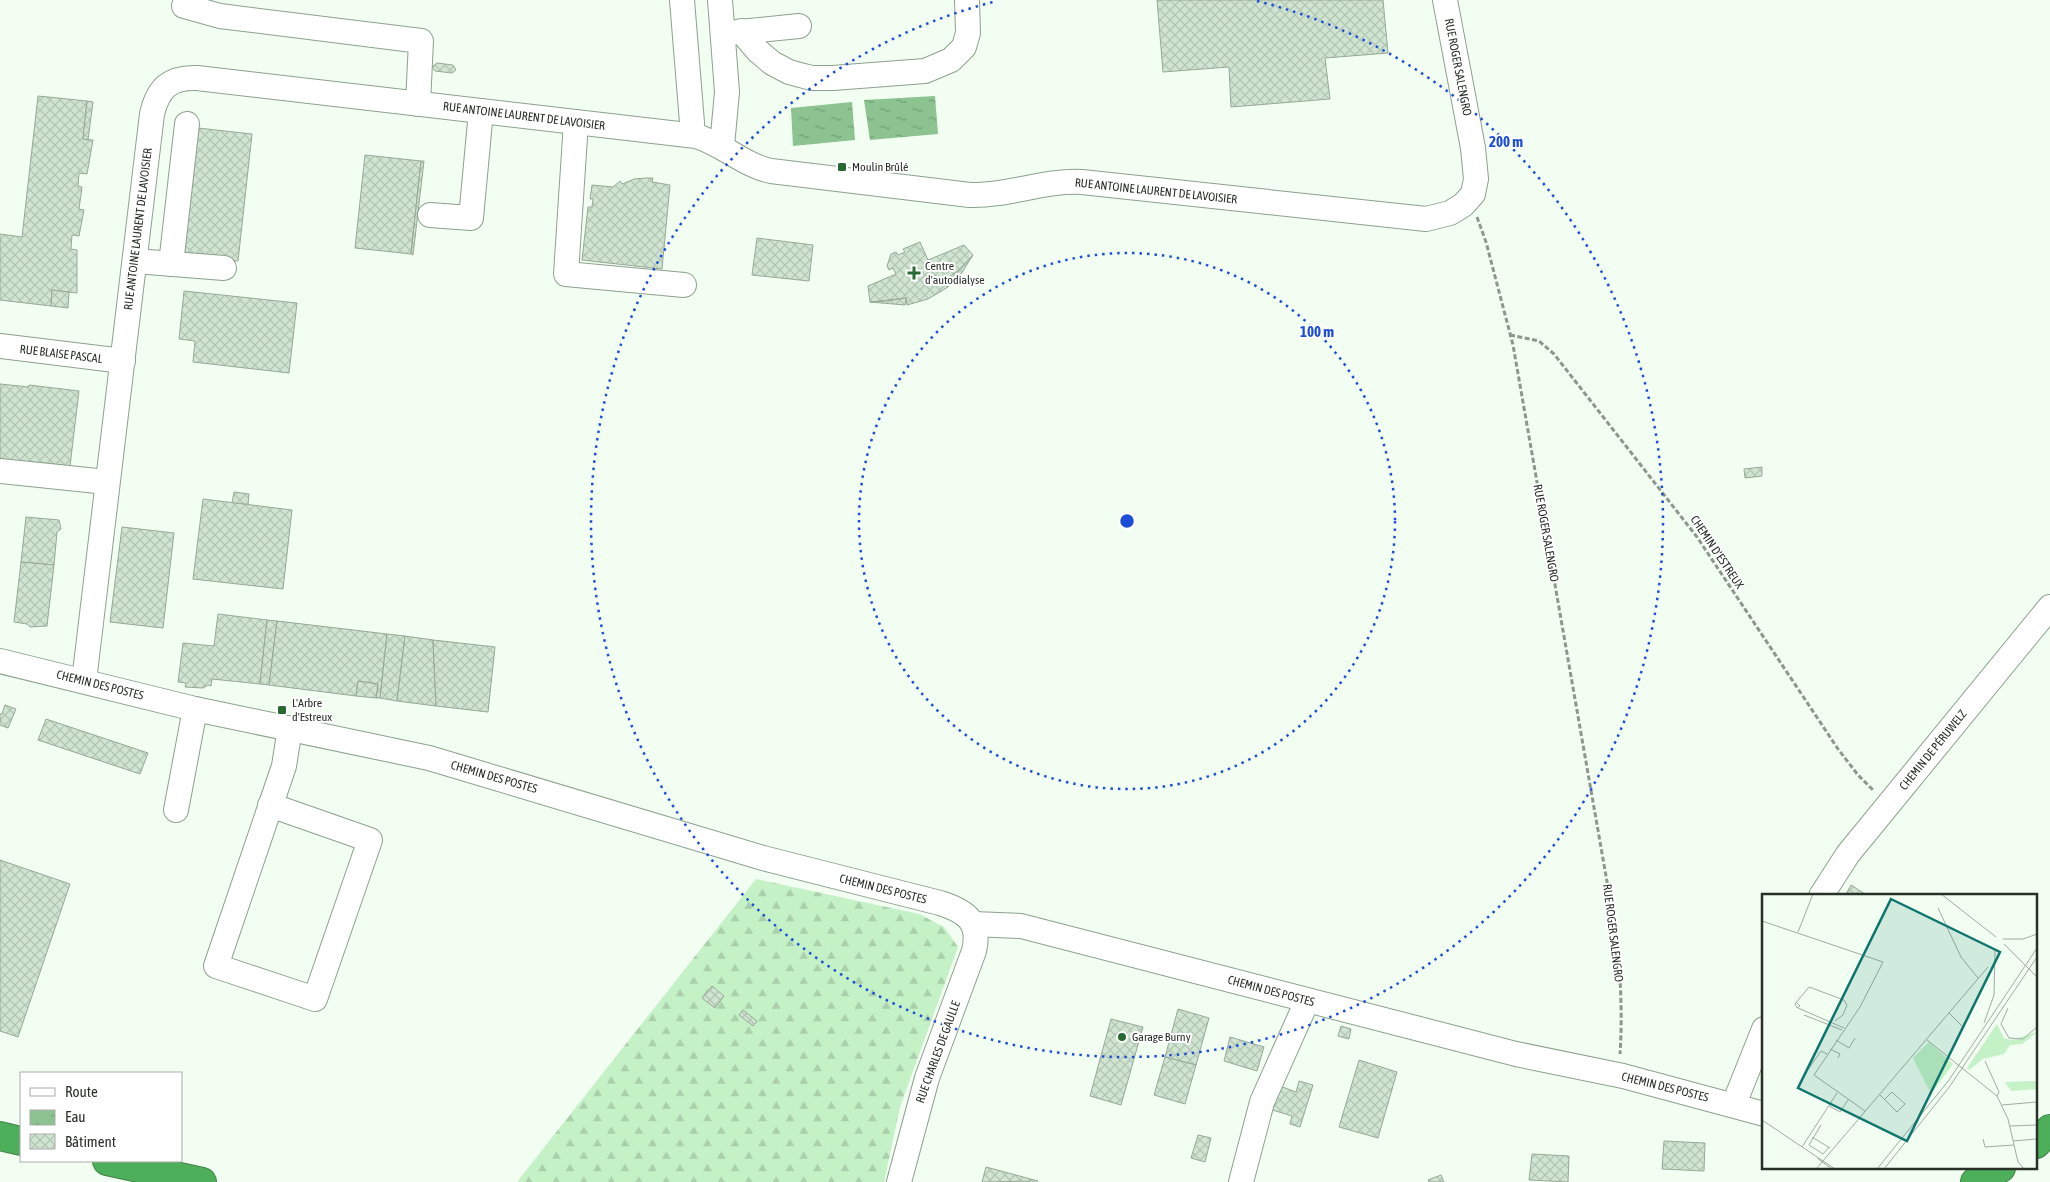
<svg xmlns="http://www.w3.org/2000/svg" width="2050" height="1182" viewBox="0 0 2050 1182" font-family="'Asap Condensed',sans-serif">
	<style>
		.forest { fill: url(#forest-firs) }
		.water { fill: url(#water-ripples) }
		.building { fill: url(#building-cross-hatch); stroke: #96a997 }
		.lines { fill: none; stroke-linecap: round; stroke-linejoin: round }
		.minor-casing { stroke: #8da18e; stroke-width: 26 }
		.highway-casing { stroke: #41834a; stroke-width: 30 }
		.path { stroke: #8d978d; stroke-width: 3; stroke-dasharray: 5 2.5; stroke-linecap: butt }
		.minor { stroke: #fff; stroke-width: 24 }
		.highway { stroke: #4eaf5b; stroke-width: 28 }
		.ring { fill: none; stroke: #1d4ed8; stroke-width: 2.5; stroke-dasharray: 2.5 5 }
		.poi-dot { fill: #286831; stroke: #fff; stroke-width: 2 }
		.labels { text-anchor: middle; stroke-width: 4; stroke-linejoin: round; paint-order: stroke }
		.street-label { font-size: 12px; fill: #283029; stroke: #fff }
		.poi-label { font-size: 12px; fill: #283029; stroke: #fff; text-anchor: start }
		.inset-road { fill: none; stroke: #a1aca2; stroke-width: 1 }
		.view { fill: #0f766e; fill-opacity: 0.15; stroke: #0f766e; stroke-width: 2.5 }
		.inset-edge { fill: none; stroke: #283029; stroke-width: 2.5 }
		.centre { fill: #1d4ed8; stroke: #fff; stroke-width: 2.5 }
		.ring-label { font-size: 15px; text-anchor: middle; font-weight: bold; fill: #1d4ed8; stroke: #fff; stroke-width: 4; stroke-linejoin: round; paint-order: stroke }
	</style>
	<defs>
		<pattern id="forest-firs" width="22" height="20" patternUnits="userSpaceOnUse" patternTransform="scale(1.25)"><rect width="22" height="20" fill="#c5f1c7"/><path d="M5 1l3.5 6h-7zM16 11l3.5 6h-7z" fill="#a9cfab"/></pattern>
		<pattern id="water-ripples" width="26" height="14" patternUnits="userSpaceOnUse" patternTransform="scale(1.25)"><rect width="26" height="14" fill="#8cc390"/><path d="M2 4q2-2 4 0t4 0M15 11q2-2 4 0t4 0" fill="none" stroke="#729f76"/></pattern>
		<pattern id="building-cross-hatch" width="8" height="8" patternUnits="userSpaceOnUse" patternTransform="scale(1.25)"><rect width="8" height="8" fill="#d0e5d1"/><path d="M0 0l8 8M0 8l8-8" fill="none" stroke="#b3c5b3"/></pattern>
	</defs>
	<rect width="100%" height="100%" fill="#f2fef2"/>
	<!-- forest -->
	<path class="forest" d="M756,879L919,914L944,927L958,947L900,1107L884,1182H517Z"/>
	<!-- water -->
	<g class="water">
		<path d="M935,96L938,134L870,140L864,100Z"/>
		<path d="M852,102L855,140L793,146L791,108Z"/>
	</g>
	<!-- building -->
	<g class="building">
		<path d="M1157,0H1383L1388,53L1325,58L1330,99L1231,107L1229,67L1163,72Z"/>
		<path d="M437,63L453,65L456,70L452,73L435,71L432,67Z"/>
		<path d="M38,96L87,101L83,139L93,140L87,174L79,173L78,186L82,187L79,209L84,210L79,236L72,235L71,249L77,250V293L52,290L51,306L0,300V234L22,237Z"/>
		<path d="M87,101L93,102L88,140L83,139Z"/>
		<path d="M198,128L252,134L238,261L184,255Z"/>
		<path d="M365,155L421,161L411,254L355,248Z"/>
		<path d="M421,161H424L413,255L411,254Z"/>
		<path d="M646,178H653L652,182L670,185L662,269L582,260L588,207H592L593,199H590L592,185L613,187L620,181L622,184L634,179Z"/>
		<path d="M757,238L813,245L809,281L752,275Z"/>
		<path d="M920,242L928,260L964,245L973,255L959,270L943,282L948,287L928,299L907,305L906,298L870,302L868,286L896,274L893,268L889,270L887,266L891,254L896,252L898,255L905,252L903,249Z"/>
		<path d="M973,255L961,274L948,287L943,282L959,270Z"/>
		<path d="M52,290L69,292L68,308L51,306Z"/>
		<path d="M184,291L297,303L289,373L193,362L195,341L179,339Z"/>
		<path d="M906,298L905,305L870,302L887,301Z"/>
		<path d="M0,384L29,387V385L79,391L70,466L22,461V463L0,461Z"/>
		<path d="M1762,467V476L1745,478L1744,469Z"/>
		<path d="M234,492L249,494L248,505L232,503Z"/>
		<path d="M203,499L292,510L283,589L193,579Z"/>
		<path d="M26,517L59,520L61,529L57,532L54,565L21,562Z"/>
		<path d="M122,527L174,533L163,628L110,622Z"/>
		<path d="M21,562L54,565L47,626L30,627L27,624L14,622Z"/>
		<path d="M218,614L267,620L260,684L212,679L211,686L208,685L203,688L185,687L186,683L178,682L183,643L214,646Z"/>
		<path d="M267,620L277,621L269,685L260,684Z"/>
		<path d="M277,621L387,634L380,698H376L378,684L358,681L356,696L269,685Z"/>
		<path d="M387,634L405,636L397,701L380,698Z"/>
		<path d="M405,636L433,640L436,706L397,701Z"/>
		<path d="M433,640L495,647L488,712L436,706Z"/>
		<path d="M358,681L378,684L376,698L356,696Z"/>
		<path d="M5,705L16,709L8,728L0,725V714H2Z"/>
		<path d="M46,719L148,753L140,774L38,740Z"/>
		<path d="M0,860L70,884L18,1037L0,1031Z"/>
		<path d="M1851,885L1868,896H1845Z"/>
		<path d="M712,986L724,996L715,1008L702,998Z"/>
		<path d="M1178,1009L1209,1018L1196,1065L1165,1057Z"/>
		<path d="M743,1010L757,1021L753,1026L739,1015Z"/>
		<path d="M1111,1019L1143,1027L1121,1105L1090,1096Z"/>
		<path d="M1341,1026L1351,1029L1349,1039L1338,1036Z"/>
		<path d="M1230,1037L1264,1047L1257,1071L1224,1061Z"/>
		<path d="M1165,1057L1196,1065L1185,1104L1154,1095Z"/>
		<path d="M1359,1060L1397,1072L1378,1138L1339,1127Z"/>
		<path d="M1299,1081L1313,1085L1300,1127L1290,1124L1292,1116L1269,1109L1280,1086L1296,1092Z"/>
		<path d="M1198,1135L1211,1138L1205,1162L1191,1158Z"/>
		<path d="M1664,1141L1705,1143L1704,1171L1662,1169Z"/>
		<path d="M1532,1154L1569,1156L1568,1182L1529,1180Z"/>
		<path d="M986,1167L1038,1181L982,1182Z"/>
		<path d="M1441,1175L1444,1182H1429L1428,1180Z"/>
	</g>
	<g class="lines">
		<!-- minor casing -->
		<g class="minor-casing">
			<g id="minor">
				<path d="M682,0L693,135"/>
				<path d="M720,0L727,92L722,146"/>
				<path d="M184,6L220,16L421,41L418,104"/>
				<path d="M741,31L758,51L772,63L789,72L800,75L812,78H833L925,71L951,60L964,47L968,33L967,0"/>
				<path d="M729,33L799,26"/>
				<path d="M576,122L566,274L684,285"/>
				<path d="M430,215L471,218L481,111"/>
				<path d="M135,261L224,268"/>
				<path d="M171,264L187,124"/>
				<path d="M0,346L123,361"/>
				<path d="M0,471L107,482"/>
				<path d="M0,661L195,709L429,758L763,858L940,903C966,911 981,922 974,951L927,1078L899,1182"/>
				<path d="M84,681L152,114C158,88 170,77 197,78L696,136C723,144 743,165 771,171L970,195C1008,196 1044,180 1082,182L1426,219L1450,213L1463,205L1473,194L1476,179L1473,148L1445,0"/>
				<path d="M270,805L370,840L315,999L216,966L284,766L290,728"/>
				<path d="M176,810L195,709"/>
				<path d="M1821,896L1848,854L2050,607"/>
				<path d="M973,924L1021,926L1516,1054L1623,1076L1764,1114"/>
				<path d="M1734,1104L1764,1029"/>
				<path d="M1241,1182L1262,1102L1307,1001"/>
			</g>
		</g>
		<!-- highway casing -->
		<g class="highway-casing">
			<g id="highway">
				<path d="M0,1136L21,1141"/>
				<path d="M2036,1144L2050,1129"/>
				<path d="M107,1161L202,1182"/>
				<path d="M1975,1182L2001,1168"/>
			</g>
		</g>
		<!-- path -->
		<g class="path">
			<path d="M1477,217L1486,242L1513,345L1613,916C1620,961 1623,1008 1620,1054"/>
			<path d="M1510,335L1539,341L1554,354L1697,537L1838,749L1858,775L1874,791"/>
		</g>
		<!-- minor -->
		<use href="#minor" class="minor"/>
		<!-- highway -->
		<use href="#highway" class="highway"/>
	</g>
	<!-- distance rings -->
	<g class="ring">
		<circle cx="1127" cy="521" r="268"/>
		<path d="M1257 1A536 536 0 1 1 997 1"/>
	</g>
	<!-- markers -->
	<g class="poi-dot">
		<rect x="837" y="162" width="10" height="10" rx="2.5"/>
		<path d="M911.5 265.5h5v5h5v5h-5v5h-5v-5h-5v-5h5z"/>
		<rect x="277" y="705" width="10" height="10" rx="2.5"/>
		<circle cx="1122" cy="1037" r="5"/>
	</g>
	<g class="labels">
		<!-- street labels -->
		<g class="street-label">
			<text transform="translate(1458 67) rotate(79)" y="4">RUE ROGER SALENGRO</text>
			<text transform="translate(524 116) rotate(7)" y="4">RUE ANTOINE LAURENT DE LAVOISIER</text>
			<text transform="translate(1156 191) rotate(6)" y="4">RUE ANTOINE LAURENT DE LAVOISIER</text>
			<text transform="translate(138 229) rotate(-83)" y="4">RUE ANTOINE LAURENT DE LAVOISIER</text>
			<text transform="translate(61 354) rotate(7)" y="4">RUE BLAISE PASCAL</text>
			<text transform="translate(1546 533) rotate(80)" y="4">RUE ROGER SALENGRO</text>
			<text transform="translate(1717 552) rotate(56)" y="4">CHEMIN D'ESTREUX</text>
			<text transform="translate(100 685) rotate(14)" y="4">CHEMIN DES POSTES</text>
			<text transform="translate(1933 750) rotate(-51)" y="4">CHEMIN DE PÉRUWELZ</text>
			<text transform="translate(494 777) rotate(16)" y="4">CHEMIN DES POSTES</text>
			<text transform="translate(883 889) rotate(14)" y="4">CHEMIN DES POSTES</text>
			<text transform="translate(1613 933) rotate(83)" y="4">RUE ROGER SALENGRO</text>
			<text transform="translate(1271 991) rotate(15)" y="4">CHEMIN DES POSTES</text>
			<text transform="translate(938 1052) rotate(-70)" y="4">RUE CHARLES DE GAULLE</text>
			<text transform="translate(1665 1087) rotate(14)" y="4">CHEMIN DES POSTES</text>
		</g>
		<!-- poi labels -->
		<g class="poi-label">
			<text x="852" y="171">Moulin Brûlé</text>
			<text x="925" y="270">Centre<tspan x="925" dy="14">d'autodialyse</tspan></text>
			<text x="292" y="707">L'Arbre<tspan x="292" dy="14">d'Estreux</tspan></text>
			<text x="1132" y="1041">Garage Burny</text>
		</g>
	</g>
	<!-- overview -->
	<g transform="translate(1762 894)">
		<rect width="275" height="275" fill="#f2fef2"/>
		<path d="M275,187V195L249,197L243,188Z" fill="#c5f1c7"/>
		<path d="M235,130L242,144L249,146L275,138L260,150L248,151L242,160L221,165L207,176L205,174ZM167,148L191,170L169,200L151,164Z" fill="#c5f1c7"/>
		<path class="inset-road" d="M179,0L234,43M176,14L199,63L216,84M0,27L121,68L98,113L52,181L103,217M36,38L51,0M241,45H261L275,40M242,50L275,83M35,109L38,112L35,114L33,110L47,93L82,106L85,111L81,121L73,127M36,114L82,134M246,114L239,130L247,144L261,145L275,133M187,119L201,133M42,121L80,136M222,129L232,101L233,56M74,146L87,154L93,144M165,146L235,202L246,225L256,268L262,275M68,155L78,160L76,164M223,167L237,198L235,202M45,177L59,157L65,160M117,200L135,218L143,210L130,198L123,205M240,211L275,208M67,212L78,218L86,206M0,226L73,275M59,231L47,251L61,260L67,253M248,232L275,231M50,243L68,254M221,245L223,253L252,251M251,247L275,245M40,253L75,199M55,264L70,275M54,275L226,73M115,275L187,186L275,54M122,275L188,192L275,63"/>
		<path class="view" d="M129,5L238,58L145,247L36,194Z"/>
		<rect width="275" height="275" class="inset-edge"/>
	</g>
	<circle cx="1127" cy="521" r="8" class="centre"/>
	<g class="ring-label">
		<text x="1506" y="147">200 m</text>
		<text x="1317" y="337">100 m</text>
	</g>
	<!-- legend -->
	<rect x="20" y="1072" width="162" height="90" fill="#ffffff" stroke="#a9aca9"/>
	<rect x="30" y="1088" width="25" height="8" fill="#ffffff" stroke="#a9aca9"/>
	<text x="65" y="1097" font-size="15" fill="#283029">Route</text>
	<rect x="30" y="1110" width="25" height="15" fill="url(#water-ripples)" stroke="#a9aca9"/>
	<text x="65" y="1122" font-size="15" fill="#283029">Eau</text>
	<rect x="30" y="1134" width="25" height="15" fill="url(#building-cross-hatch)" stroke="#a9aca9"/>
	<text x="65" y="1147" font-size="15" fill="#283029">Bâtiment</text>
</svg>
